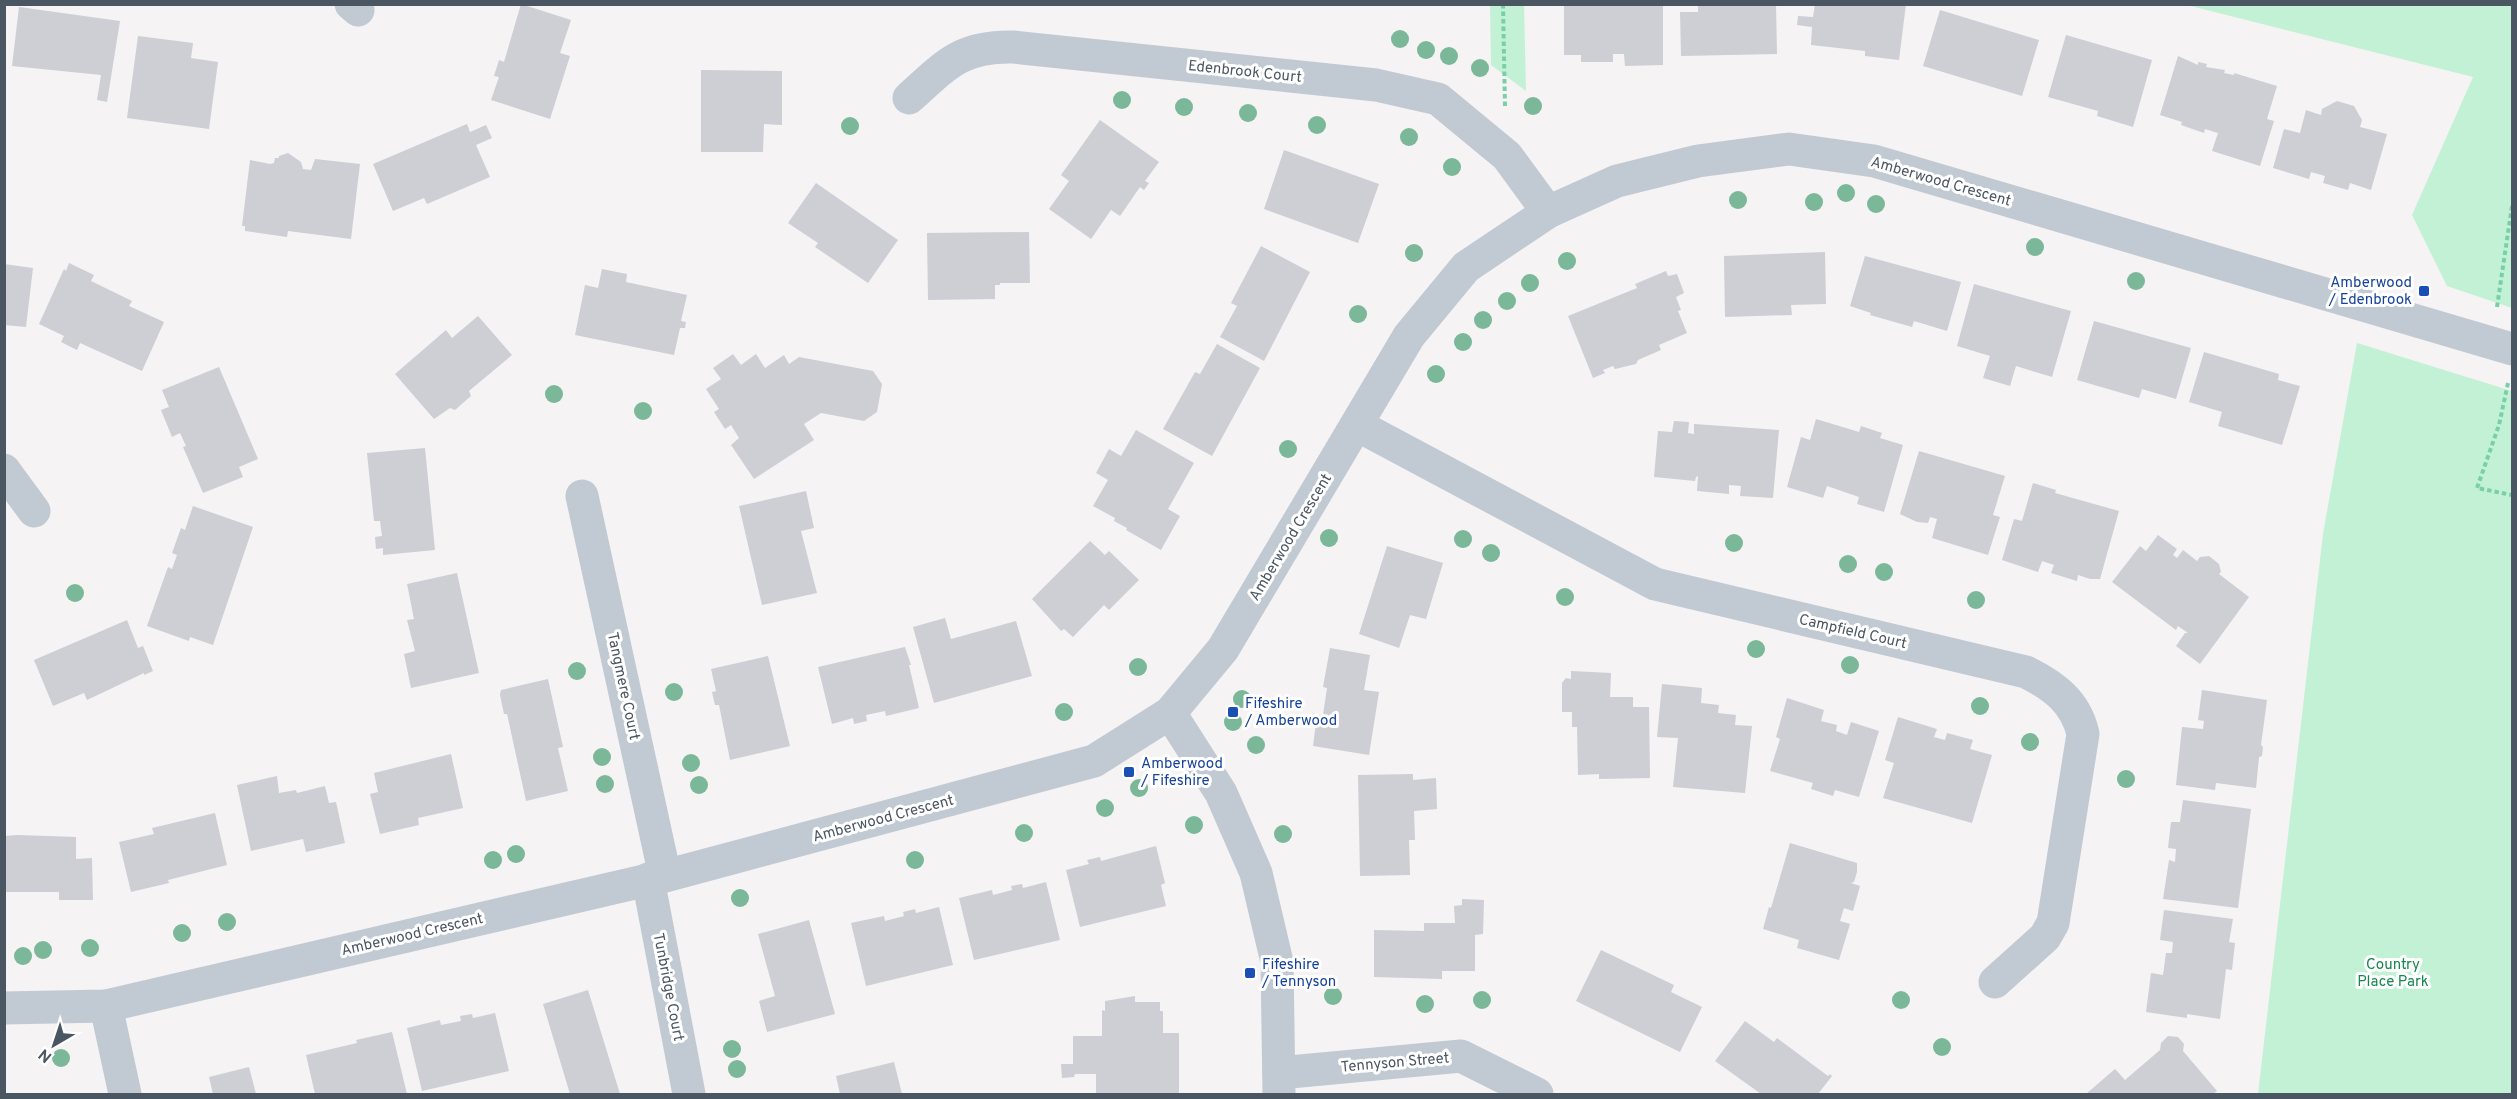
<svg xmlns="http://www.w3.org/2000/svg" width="2517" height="1099" viewBox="0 0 2517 1099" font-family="Overpass,sans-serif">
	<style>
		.green { fill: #c3f1d5 }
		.building { fill: #cdcfd5 }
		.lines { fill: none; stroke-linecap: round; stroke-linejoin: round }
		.path { stroke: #7ad0a6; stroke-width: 4; stroke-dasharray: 4.5 3; stroke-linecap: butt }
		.minor { stroke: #c1cad2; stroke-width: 33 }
		.tree { fill: #7bb799 }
		.transit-dot { fill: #1a4fb4; stroke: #fff; stroke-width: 2 }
		.labels { text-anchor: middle; stroke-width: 6; stroke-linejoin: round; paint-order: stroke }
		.street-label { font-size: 15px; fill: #4a5661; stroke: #fff }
		.transit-label { font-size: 15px; fill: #164399; stroke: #fff; text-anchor: start }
		.park-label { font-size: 15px; fill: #17864f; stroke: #fff }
	</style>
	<rect width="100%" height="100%" fill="#f5f3f3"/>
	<!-- green -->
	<g class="green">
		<path d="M1490,5H1524L1526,91L1491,65Z"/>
		<path d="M2187,5H2512V308L2447,286L2412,215L2473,77Z"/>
		<path d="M2357,343L2512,391V1094H2258L2323,534Z"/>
	</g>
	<!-- building -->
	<g class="building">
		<path d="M521,4L571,20L560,53L570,56L550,119L491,100L499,77L494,76L499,60L504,62Z"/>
		<path d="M1564,4H1663V65L1625,66L1624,54H1613V62H1581V55H1564Z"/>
		<path d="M1698,4H1776L1777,54L1681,56L1680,12H1698Z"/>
		<path d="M1815,4H1906L1899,60L1865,56V51L1811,45L1812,27L1797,25L1798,16L1813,17Z"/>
		<path d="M19,7L120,21L107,102L97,100L101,75L12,66Z"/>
		<path d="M1940,10L2039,40L2022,96L1923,66Z"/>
		<path d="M2066,35L2152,60L2133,127L2097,116L2098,111L2048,97Z"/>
		<path d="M138,36L193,43L191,58L218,62L209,129L127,118Z"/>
		<path d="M2178,56L2198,65V62L2207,64L2206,67L2225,70L2224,73L2234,75V73L2277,86L2267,119L2274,121L2260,166L2212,151L2218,133L2205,129L2204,133L2181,125L2182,122L2160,115Z"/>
		<path d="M701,70L782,71V125L764,124L763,152H701Z"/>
		<path d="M2337,101L2354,106L2362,120L2360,127L2387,134L2371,190L2350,183L2348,190L2323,183L2325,176L2311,172L2309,179L2273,168L2284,129L2300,133L2306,110L2321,115L2322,109Z"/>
		<path d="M1100,120L1159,162L1145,181L1149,183L1144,190L1140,187L1120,216L1111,210L1091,239L1049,209L1069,181L1061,175Z"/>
		<path d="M467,124L470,132L486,125L492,138L476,145L490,177L427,204L424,198L393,211L373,164Z"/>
		<path d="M1284,150L1379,184L1358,243L1264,209Z"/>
		<path d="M288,153L301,162L303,169L311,170L315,159L360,164L351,239L288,231L287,237L245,231V226H242L250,160L270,164L274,163L275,158H279V156Z"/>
		<path d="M816,183L898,240L868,283L815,247L818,243L788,223Z"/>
		<path d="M1029,232L1030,283H1000V285H995V299L928,300L927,233Z"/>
		<path d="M1261,246L1310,272L1264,361L1220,337L1237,306L1231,303Z"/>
		<path d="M1825,252L1826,304L1791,305L1792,315L1725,317L1724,256Z"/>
		<path d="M1865,256L1961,282L1947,331L1914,321L1912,327L1870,315L1871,313L1850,306Z"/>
		<path d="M69,263L94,275L91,281L132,301L129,306L164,322L142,371L80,343L77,350L61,342L64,336L39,324L64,269L66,271Z"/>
		<path d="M4,264L33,268L26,327L4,325Z"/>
		<path d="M602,269L627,274L626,282L687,295L681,321L686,322L685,328H680L674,355L575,335L585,285L598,288Z"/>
		<path d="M1666,271L1668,276L1677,274L1684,293L1676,297L1681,310L1678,311L1687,333L1659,345L1661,350L1638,360L1636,364L1615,369L1613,366L1603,370L1605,373L1593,378L1568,316L1637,288L1635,284Z"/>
		<path d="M1974,284L2071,311L2052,377L2016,366L2010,386L1983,378L1990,356L1957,346Z"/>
		<path d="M478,316L512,355L469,391L471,396L455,410L450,408L434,419L395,374L446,330L452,338Z"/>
		<path d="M2094,321L2191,348L2176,399L2142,389L2139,398L2077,380Z"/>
		<path d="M1217,344L1260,368L1212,456L1163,429L1195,372L1200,374Z"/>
		<path d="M2204,352L2279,374L2278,380L2300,386L2282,445L2218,426L2222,412L2189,402Z"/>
		<path d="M733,354L741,365L756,354L765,368L784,355L789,364L799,357L873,371L882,384L877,412L864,421L821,413L804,424L814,440L754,479L731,445L739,438L731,425L725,429L714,412L719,409L706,389L721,379L713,368Z"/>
		<path d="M219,367L258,459L239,467L243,477L203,493L183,447L186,446L180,433L172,437L161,410L169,407L162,390Z"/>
		<path d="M1816,419L1859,432L1861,426L1882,433L1880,438L1903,445L1884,512L1857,504L1859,497L1827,486L1823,498L1787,487L1801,437L1810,440Z"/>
		<path d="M1674,421L1689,422L1688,433L1694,434V424L1779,430L1773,498L1740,496L1741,486L1729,485V494L1697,491L1698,476L1696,477L1695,481L1654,477L1658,431L1672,432Z"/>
		<path d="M1136,430L1194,463L1168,509L1180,516L1161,550L1126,530L1127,528L1114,521L1115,518L1093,506L1108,480L1096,473L1109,449L1121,456Z"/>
		<path d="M425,448L435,550L383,555V548L376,549L375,537L382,536L380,521H374L367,453Z"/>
		<path d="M1919,451L2005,476L1993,515L2000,517L1988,555L1932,538L1937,519L1930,517L1928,523L1917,522L1900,514Z"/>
		<path d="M2033,483L2056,490L2055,493L2119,511L2100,579H2090L2078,575L2077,581L2051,573L2054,565L2042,561L2038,572L2002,560L2014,519L2022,521Z"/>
		<path d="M806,491L814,528L801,531L817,593L762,605L739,506Z"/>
		<path d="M193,506L253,527L213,645L190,637L189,641L147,626L168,567L172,569L177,555L172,553L181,528L185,530Z"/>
		<path d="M2158,535L2177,549L2173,555L2177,558L2183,550L2197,561L2200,557L2209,556L2219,564L2221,572L2219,574L2249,597L2200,664L2176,646L2185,633H2188L2178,626L2176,630L2112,582L2140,546L2146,551Z"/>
		<path d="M1090,541L1105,555L1109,551L1139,580L1109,610L1104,605L1073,637L1064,629L1061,631L1032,599Z"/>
		<path d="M1387,546L1443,563L1426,619L1410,615L1399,648L1359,634Z"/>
		<path d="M457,573L479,673L411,688L404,654L415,651L407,620L414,619L407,584Z"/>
		<path d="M945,618L951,639L1016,621L1032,676L934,703L913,627Z"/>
		<path d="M127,620L138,648L143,646L153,671L144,675V673L87,700L84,693L53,706L34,660Z"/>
		<path d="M905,647L911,665H909L919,708L886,716L885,711L866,715L867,721L854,724L853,718L832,724L818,667Z"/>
		<path d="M1330,648L1370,655L1364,690L1379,692L1369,755L1313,746L1317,715H1323L1327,688L1323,687Z"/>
		<path d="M768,656L790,746L730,760L719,705H715L712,692L716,691L711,669Z"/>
		<path d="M1571,671L1611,673L1610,697H1633V707H1649L1650,778L1599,779V774L1578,775L1577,727H1572V712H1562V683L1566,678L1571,679Z"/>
		<path d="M548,679L563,747L558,748L568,791L526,801L507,714H504L500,695L501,690Z"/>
		<path d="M1662,684L1702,688L1701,703L1719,705L1718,713L1736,715L1735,725L1752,726L1745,793L1673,787L1678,738L1657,737Z"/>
		<path d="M2202,690L2267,700L2261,745L2263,747L2262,756L2259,757L2256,788L2216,783L2215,790L2176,785L2182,727L2203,729L2204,721L2198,720Z"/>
		<path d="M1787,698L1824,710L1821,721L1837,725L1836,731L1847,735L1851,722L1879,731L1859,797L1835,790L1833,796L1811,789L1813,783L1770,771L1780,739L1776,737Z"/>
		<path d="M1898,717L1937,729L1934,737L1945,740L1947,733L1973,740L1970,749L1992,755L1972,823L1883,798L1894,763L1885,760Z"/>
		<path d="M451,754L463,808L418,818L419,825L380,834L370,794L378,792L374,773Z"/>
		<path d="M1413,774V780L1436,778L1437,809L1414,811L1415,840H1409L1410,875L1360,876L1358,775Z"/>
		<path d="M277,776L279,793L296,790L297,793L325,786L329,803L336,802L345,843L306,852L303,839L251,851L237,785Z"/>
		<path d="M2183,800L2251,809L2238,908L2163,899L2169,860L2175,862L2176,849L2168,848L2171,822H2180Z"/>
		<path d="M215,813L227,865L168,880L169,883L131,892L119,842L154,834L152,828Z"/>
		<path d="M18,835L76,837V859L92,858L93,900H59V892H4V836Z"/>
		<path d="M1790,843L1857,863V872L1854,882L1851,883L1860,886L1853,911L1844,908L1840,921L1850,924L1839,960L1797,948L1799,940L1763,929L1769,907L1771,908Z"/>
		<path d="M1156,846L1165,883L1161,885L1166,906L1080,927L1066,870L1089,864L1087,860L1100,857L1101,861Z"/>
		<path d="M1046,882L1060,940L974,960L959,898L992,890L993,895L1012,890L1011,886L1022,884L1023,888Z"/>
		<path d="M1462,899L1484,900L1483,934L1475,935V971H1442V979L1374,977V930L1424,931V923H1455L1454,906L1462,905Z"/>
		<path d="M939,907L953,965L866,986L851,923L884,916L885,921L904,916L903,912L915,909L916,913Z"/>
		<path d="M2164,910L2233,919L2229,942L2235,943L2232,970L2226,969L2220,1019L2187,1014V1018L2146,1012L2151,973L2163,975L2166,953H2172L2173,942L2160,940Z"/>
		<path d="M809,920L835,1014L767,1032L759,1001L775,996L758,934Z"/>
		<path d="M1601,950L1674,985L1671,992L1702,1007L1680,1052L1576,1001Z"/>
		<path d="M588,990L620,1094H570L543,1004Z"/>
		<path d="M1135,996V1002H1160V1011H1163V1033H1179V1094H1096V1074H1075L1074,1077L1062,1078L1061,1064H1073V1036H1102V1010L1105,1011V1001Z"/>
		<path d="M495,1013L509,1071L422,1091L407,1028L440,1020L441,1025L461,1021L460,1016L472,1014L473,1018Z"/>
		<path d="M1745,1021L1774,1042L1777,1038L1828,1076L1830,1074L1832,1076L1818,1094H1761L1715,1061Z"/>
		<path d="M392,1032L407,1094H315L306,1055L357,1043L356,1040Z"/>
		<path d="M2168,1036L2178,1037L2184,1044L2183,1051L2217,1091L2213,1094H2086L2115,1069L2125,1080L2160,1050L2161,1043Z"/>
		<path d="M894,1062L902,1094H840L836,1076Z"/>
		<path d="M249,1067L256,1094H213L209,1077Z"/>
	</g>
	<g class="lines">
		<!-- path -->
		<g class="path">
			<path d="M1503,4L1505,107"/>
			<path d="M2497,307L2512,206"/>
			<path d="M2508,383L2499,425L2477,488L2512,495"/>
		</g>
		<!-- minor -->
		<g class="minor">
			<path d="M351,4L358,10"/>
			<path d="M909,98C946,65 960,46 1013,47L1376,85L1438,99L1507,156L1548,212"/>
			<path d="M1357,425L1655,584L2026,672C2054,686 2076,702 2083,734L2053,923L2045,937L1995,982"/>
			<path d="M4,470L34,511"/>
			<path d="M582,496L665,876"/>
			<path d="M1170,713L1221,793L1256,873L1277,962L1279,1094"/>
			<path d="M648,879L689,1094"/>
			<path d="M106,1006L125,1094"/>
			<path d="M4,1008L106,1006L665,876L1094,761L1170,713L1223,649L1409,336L1466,267L1548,212L1617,181L1698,161L1789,149L1874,161L2512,349"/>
			<path d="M1279,1073L1461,1056L1537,1094"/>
		</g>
	</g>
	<!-- trees -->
	<g class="tree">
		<circle cx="1400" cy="39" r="9"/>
		<circle cx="1426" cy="50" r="9"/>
		<circle cx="1449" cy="56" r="9"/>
		<circle cx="1480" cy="68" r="9"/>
		<circle cx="1122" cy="100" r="9"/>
		<circle cx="1533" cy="106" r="9"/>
		<circle cx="1184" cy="107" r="9"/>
		<circle cx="1248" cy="113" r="9"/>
		<circle cx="1317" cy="125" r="9"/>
		<circle cx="850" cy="126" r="9"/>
		<circle cx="1409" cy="137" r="9"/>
		<circle cx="1452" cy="167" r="9"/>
		<circle cx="1846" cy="193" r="9"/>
		<circle cx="1738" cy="200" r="9"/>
		<circle cx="1814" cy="202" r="9"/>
		<circle cx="1876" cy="204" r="9"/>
		<circle cx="2035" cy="247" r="9"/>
		<circle cx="1414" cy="253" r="9"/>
		<circle cx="1567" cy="261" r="9"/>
		<circle cx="2136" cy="281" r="9"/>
		<circle cx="1530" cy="283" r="9"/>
		<circle cx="1507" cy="301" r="9"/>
		<circle cx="1358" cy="314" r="9"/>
		<circle cx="1483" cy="320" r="9"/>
		<circle cx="1463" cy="342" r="9"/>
		<circle cx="1436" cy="374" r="9"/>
		<circle cx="554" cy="394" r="9"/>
		<circle cx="643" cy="411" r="9"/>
		<circle cx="1288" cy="449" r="9"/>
		<circle cx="1329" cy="538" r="9"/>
		<circle cx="1463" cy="539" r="9"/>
		<circle cx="1734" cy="543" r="9"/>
		<circle cx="1491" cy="553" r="9"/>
		<circle cx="1848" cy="564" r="9"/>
		<circle cx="1884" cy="572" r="9"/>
		<circle cx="75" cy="593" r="9"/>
		<circle cx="1565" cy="597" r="9"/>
		<circle cx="1976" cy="600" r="9"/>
		<circle cx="1756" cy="649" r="9"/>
		<circle cx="1850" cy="665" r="9"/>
		<circle cx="1138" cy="667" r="9"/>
		<circle cx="577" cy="671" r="9"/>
		<circle cx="674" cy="692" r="9"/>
		<circle cx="1242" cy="699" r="9"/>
		<circle cx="1980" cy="706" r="9"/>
		<circle cx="1064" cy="712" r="9"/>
		<circle cx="1233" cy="722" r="9"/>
		<circle cx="2030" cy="742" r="9"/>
		<circle cx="1256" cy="745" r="9"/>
		<circle cx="602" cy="757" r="9"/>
		<circle cx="691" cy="763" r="9"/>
		<circle cx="2126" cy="779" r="9"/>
		<circle cx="605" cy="784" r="9"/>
		<circle cx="699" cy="785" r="9"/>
		<circle cx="1139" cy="788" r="9"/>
		<circle cx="1105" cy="808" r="9"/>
		<circle cx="1194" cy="825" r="9"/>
		<circle cx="1024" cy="833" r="9"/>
		<circle cx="1283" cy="834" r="9"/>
		<circle cx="516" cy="854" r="9"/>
		<circle cx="493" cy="860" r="9"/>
		<circle cx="915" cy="860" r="9"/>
		<circle cx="740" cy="898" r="9"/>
		<circle cx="227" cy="922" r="9"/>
		<circle cx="182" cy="933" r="9"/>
		<circle cx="90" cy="948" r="9"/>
		<circle cx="43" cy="950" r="9"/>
		<circle cx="23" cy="956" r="9"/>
		<circle cx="1333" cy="996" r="9"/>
		<circle cx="1482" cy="1000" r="9"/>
		<circle cx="1901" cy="1000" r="9"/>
		<circle cx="1425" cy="1004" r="9"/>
		<circle cx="1942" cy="1047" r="9"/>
		<circle cx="732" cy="1049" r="9"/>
		<circle cx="61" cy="1058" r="9"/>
		<circle cx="737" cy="1069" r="9"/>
	</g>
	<!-- markers -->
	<g class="transit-dot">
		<rect x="2418" y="285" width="12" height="12" rx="3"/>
		<rect x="1227" y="706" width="12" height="12" rx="3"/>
		<rect x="1123" y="766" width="12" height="12" rx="3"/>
		<rect x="1244" y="967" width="12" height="12" rx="3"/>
	</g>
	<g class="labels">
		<!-- street labels -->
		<g class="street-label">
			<text transform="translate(1245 71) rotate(6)" y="5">Edenbrook Court</text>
			<text transform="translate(1941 181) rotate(16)" y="5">Amberwood Crescent</text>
			<text transform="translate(1290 537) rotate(-59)" y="5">Amberwood Crescent</text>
			<text transform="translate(1853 631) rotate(13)" y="5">Campfield Court</text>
			<text transform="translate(624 686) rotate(78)" y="5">Tangmere Court</text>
			<text transform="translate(883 818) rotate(-15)" y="5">Amberwood Crescent</text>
			<text transform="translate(412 934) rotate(-13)" y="5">Amberwood Crescent</text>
			<text transform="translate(669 987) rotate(79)" y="5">Tunbridge Court</text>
			<text transform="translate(1395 1062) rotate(-5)" y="5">Tennyson Street</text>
		</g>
		<!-- transit labels -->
		<g class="transit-label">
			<text x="2412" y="287" text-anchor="end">Amberwood<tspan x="2412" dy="17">/ Edenbrook</tspan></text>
			<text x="1245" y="708">Fifeshire<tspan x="1245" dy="17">/ Amberwood</tspan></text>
			<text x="1141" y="768">Amberwood<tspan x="1141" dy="17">/ Fifeshire</tspan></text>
			<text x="1262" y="969">Fifeshire<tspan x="1262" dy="17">/ Tennyson</tspan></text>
		</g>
		<!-- park labels -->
		<g class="park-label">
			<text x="2393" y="969">Country<tspan x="2393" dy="17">Place Park</tspan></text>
		</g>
	</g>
	<!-- border -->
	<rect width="2517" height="1099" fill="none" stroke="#4a5661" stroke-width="12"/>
	<!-- north arrow -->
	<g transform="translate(54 1045) rotate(219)" stroke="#ffffff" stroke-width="4.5" paint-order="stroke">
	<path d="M0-4.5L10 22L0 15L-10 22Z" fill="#4a5661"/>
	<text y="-9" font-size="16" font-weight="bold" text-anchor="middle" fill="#4a5661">N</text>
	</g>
</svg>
